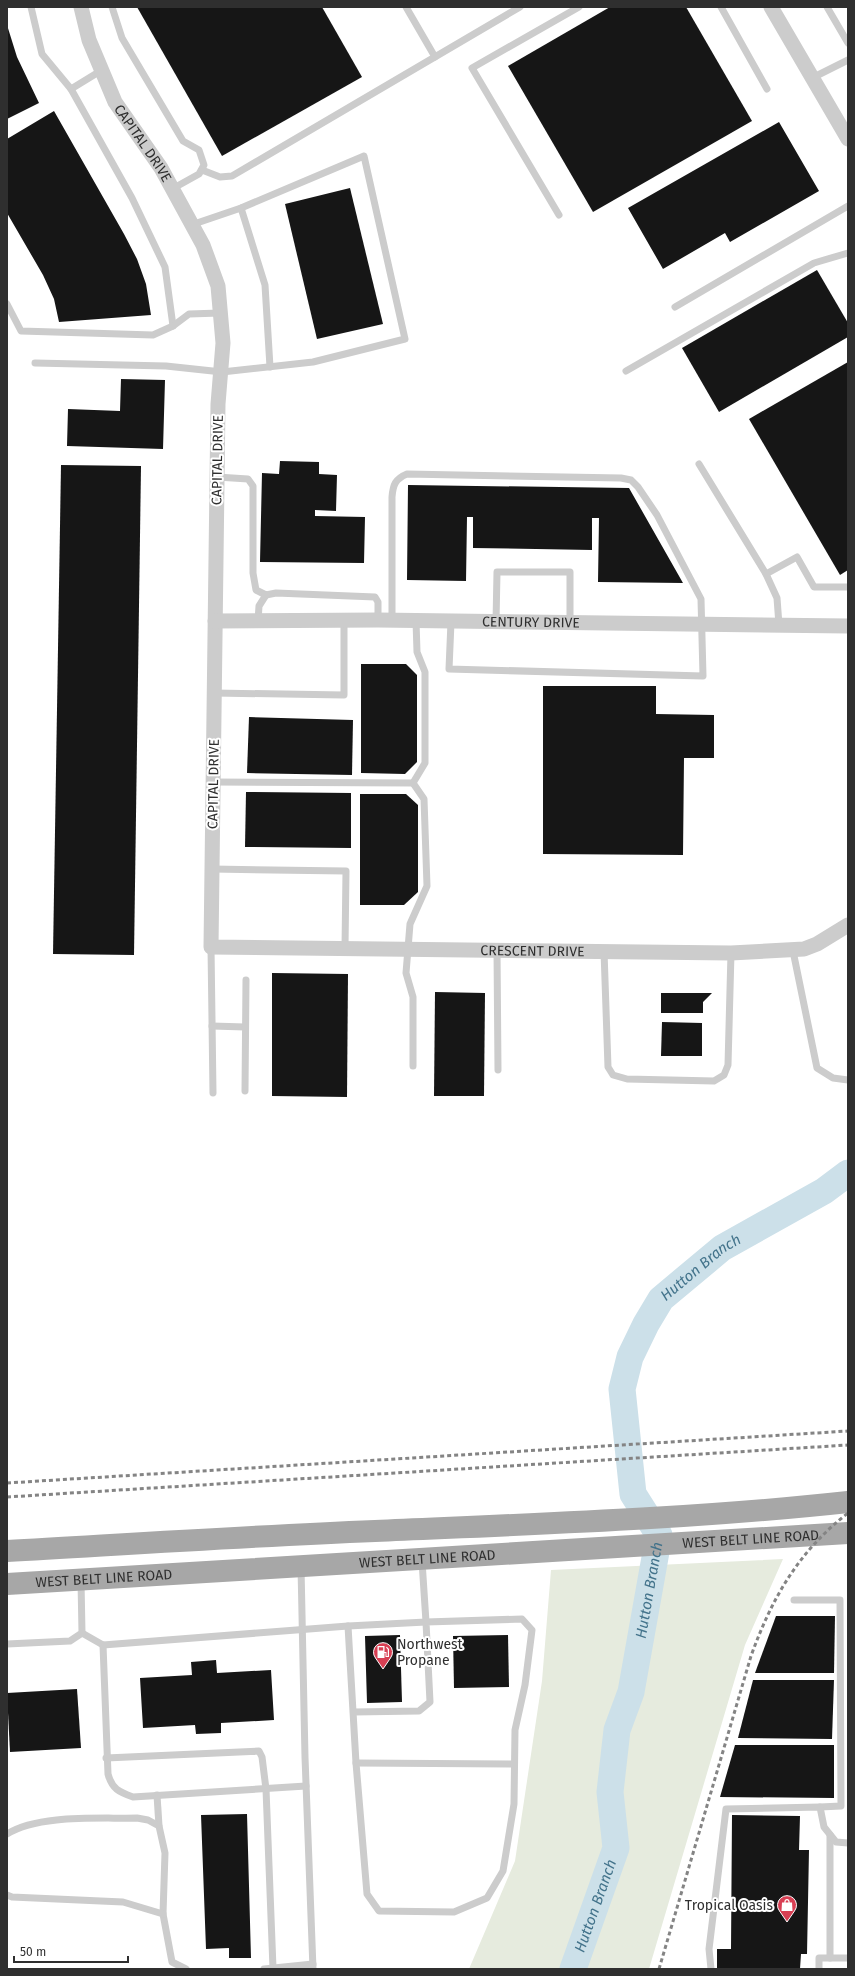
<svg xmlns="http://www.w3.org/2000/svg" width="855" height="1976" viewBox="0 0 855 1976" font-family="'Fira Sans',sans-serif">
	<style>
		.green { fill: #e6ebde }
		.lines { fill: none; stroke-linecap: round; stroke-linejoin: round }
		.river { stroke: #cce0e9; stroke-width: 27 }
		.building { fill: #161616 }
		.lane { stroke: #ccc; stroke-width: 7 }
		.street { stroke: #ccc; stroke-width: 15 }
		.primary { stroke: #a7a7a7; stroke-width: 22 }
		.rail { stroke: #848484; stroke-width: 3; stroke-dasharray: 4 3; stroke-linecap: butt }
		.labels { text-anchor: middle; stroke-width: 4; stroke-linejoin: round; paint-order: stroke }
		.street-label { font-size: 14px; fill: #2f2f2f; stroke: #fff }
		.poi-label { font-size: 14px; fill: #2f2f2f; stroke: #fff; text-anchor: start }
		.water-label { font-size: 15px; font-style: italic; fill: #43738b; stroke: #fff }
	</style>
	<rect width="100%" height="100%" fill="#fff"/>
	<!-- green -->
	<path class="green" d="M783,1559L745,1645L649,1969H469L515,1861L542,1681L551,1570Z"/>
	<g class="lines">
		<!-- river -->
		<path class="river" id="s1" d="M573,1969L616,1848L610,1792L617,1730L631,1692L659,1535L633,1494L622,1389L630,1357L646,1324L661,1299L722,1248L824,1191L848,1173"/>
	</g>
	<!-- building -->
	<g class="building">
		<path d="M137,7H322L362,77L222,156Z"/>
		<path d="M610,7H686L752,121L593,212L508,66Z"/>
		<path d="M7,25L17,57L39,103L7,119Z"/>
		<path d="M54,111L124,234L137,259L146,284L151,315L59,322L54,299L43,275L7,213V139Z"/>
		<path d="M779,122L819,191L730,242L725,233L663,269L628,208Z"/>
		<path d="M350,188L383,324L317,339L285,204Z"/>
		<path d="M817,270L848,323V337L719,412L682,348Z"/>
		<path d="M848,362V570L840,575L749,419Z"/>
		<path d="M121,379L165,380L163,449L67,446L68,409L120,411Z"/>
		<path d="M280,461L319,462V474L337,475L336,511L315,510V516L365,517L364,563L260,562L262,473L279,474Z"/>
		<path d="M61,465L141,466L134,955L53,954Z"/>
		<path d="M408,485L629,488L683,583L598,582L599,518H592V550L473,548V517H467L466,581L407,580Z"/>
		<path d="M361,664H406L417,675V762L405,774L361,773Z"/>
		<path d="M543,686H656V714L714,715V758H684L683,855L543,854Z"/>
		<path d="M249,717L353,720L352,775L247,773Z"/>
		<path d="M246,792L351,793V848L245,847Z"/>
		<path d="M360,794H406L418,805V892L404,905H360Z"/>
		<path d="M272,973L348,974L347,1097L272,1096Z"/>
		<path d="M435,992L485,993L484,1096H434Z"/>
		<path d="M661,993H712L703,1002V1013H661Z"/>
		<path d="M662,1022L702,1023V1056H661Z"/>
		<path d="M776,1616H835L834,1673H755Z"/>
		<path d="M400,1635L402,1702L367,1703L365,1636Z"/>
		<path d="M508,1635L509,1687L454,1688L453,1636Z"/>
		<path d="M216,1660L217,1673L271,1670L274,1720L221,1723V1733L196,1734L195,1725L143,1728L140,1678L192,1675L191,1662Z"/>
		<path d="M753,1680H834L832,1739L738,1738Z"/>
		<path d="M77,1689L81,1748L10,1752L7,1693Z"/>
		<path d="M735,1745H834V1798L720,1797Z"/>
		<path d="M247,1814L251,1958H229V1948L206,1949L201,1815Z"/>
		<path d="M732,1815L800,1816L799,1850H809L807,1954H801L800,1969H717V1949H731Z"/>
	</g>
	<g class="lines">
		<!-- lane -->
		<g class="lane">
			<path d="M31,7L42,54L71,89"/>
			<path d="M112,7L122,38L183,141L199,150L204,165L199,174L172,189"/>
			<path d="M406,7L435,57"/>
			<path d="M721,7L767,89"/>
			<path d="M827,7L848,43"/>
			<path d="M102,70L71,89L132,198L165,267L173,326"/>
			<path d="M812,78L848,60"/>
			<path d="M202,170L220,177L232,176L520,7"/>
			<path d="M241,208L265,285L270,367"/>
			<path d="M559,215L472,68L579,7"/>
			<path d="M7,304L21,331L153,335L173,326L189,314L220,313"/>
			<path d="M675,307L848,206"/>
			<path d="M35,363L166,366L222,372L313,362L405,339L364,156L241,208L191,225"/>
			<path d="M626,371L814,263L848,253"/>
			<path d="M699,464L766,574"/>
			<path d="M217,477L248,479L253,486V573L256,590L266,595L276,593L375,597L378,602V620"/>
			<path d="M258,621L259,606L266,595"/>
			<path d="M392,621V497C393,485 395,479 407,474L621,478L631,480L638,487L657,515L701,599L703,676L449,669L451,622"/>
			<path d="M496,622L497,572H570V622"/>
			<path d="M779,625L777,598L766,574L797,557L814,587H848"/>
			<path d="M214,693L344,695V621"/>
			<path d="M213,782L413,783"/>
			<path d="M212,869L346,871L345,948"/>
			<path d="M211,947L213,1093"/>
			<path d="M497,950L498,1070"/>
			<path d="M604,951L608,1067L613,1075L627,1079L714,1081L724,1075L728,1065L731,953"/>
			<path d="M793,951L817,1068L833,1078L848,1080"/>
			<path d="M212,1026L245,1027"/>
			<path d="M413,1066V997L406,973L410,924L427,886L424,799L413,783L425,763V672L417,652L416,621"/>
			<path d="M245,1091L246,980"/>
			<path d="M301,1567L305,1757L313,1969"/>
			<path d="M794,1600H840L841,1806L820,1807"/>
			<path d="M348,1626L356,1763L367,1894L379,1911L454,1912L487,1898L503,1871L514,1804L515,1730L525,1685L532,1630L522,1619L426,1622L430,1702L419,1711L354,1712"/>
			<path d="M82,1633L103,1645L348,1626L426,1622L422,1561"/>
			<path d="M7,1644L70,1641L82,1633L81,1581"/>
			<path d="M103,1645L108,1774C112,1789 119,1792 133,1797L306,1786"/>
			<path d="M106,1758L259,1751L262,1757L266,1789L273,1968"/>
			<path d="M356,1763L514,1764"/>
			<path d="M157,1795L159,1826"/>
			<path d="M7,1834C39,1814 100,1819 137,1818L148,1820L159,1826L165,1853L163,1914L172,1962L186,1969"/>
			<path d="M830,1835V1958"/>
			<path d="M7,1895L12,1897L123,1902L163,1914"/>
			<path d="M264,1969L313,1964"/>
			<path d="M711,1969L709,1949L726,1809L820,1807L824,1827L836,1842L848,1843"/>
			<path d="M819,1969V1958H848"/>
		</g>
		<!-- street -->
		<g class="street">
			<path id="s2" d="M81,7L89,40L115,102L161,168L203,245L218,286L223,343L218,404L211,947L731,953L804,949L817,944L848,925"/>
			<path d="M771,7L848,139"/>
			<path id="s3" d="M215,621L378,620L848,626"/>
		</g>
		<!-- primary -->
		<g class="primary">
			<path d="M7,1551C130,1544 252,1536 375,1531C532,1524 691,1519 848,1502"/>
			<path id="s4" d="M7,1584L848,1533"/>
		</g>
		<!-- rail -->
		<g class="rail">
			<path d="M7,1483L848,1431"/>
			<path d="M7,1497L848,1445"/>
			<path d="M659,1969L751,1656C772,1598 798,1552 848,1513"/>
		</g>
	</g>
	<!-- icons -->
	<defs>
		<g id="fuel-pin" transform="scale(1)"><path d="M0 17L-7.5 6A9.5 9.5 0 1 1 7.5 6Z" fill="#d83f53" stroke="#fff"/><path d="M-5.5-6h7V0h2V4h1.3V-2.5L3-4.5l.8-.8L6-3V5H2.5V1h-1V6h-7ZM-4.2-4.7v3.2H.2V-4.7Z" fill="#fff"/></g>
		<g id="shop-pin" transform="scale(1)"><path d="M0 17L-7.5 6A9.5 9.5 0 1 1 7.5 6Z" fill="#d83f53" stroke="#fff"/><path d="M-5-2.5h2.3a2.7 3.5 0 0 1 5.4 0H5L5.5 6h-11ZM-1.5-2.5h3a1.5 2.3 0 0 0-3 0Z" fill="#fff"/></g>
	</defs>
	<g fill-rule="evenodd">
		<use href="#fuel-pin" x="383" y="1652"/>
		<use href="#shop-pin" x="787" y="1905"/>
	</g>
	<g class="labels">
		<!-- street labels -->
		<g class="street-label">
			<text dy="5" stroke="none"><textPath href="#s2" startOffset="151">CAPITAL DRIVE</textPath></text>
			<text transform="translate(217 460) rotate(-89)" y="5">CAPITAL DRIVE</text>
			<text dy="5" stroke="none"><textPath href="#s3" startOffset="316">CENTURY DRIVE</textPath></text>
			<text transform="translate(213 784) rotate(-89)" y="5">CAPITAL DRIVE</text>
			<text dy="5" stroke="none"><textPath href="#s2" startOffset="1296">CRESCENT DRIVE</textPath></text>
			<text dy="5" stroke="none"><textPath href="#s4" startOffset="745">WEST BELT LINE ROAD</textPath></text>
			<text dy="5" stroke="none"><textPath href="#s4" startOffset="421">WEST BELT LINE ROAD</textPath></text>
			<text dy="5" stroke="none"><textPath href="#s4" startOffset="97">WEST BELT LINE ROAD</textPath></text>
		</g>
		<!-- poi labels -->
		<g class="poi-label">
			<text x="397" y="1649">Northwest<tspan x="397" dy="16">Propane</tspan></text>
			<text x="773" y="1910" text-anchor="end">Tropical Oasis</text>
		</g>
		<!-- water labels -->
		<g class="water-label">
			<text dy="5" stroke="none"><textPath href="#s1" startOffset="751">Hutton Branch</textPath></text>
			<text dy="5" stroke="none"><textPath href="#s1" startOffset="391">Hutton Branch</textPath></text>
			<text dy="5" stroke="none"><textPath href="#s1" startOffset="67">Hutton Branch</textPath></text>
		</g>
	</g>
	<!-- border -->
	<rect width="855" height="1976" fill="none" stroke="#2f2f2f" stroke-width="16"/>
	<!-- scale -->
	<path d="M14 1956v6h114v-6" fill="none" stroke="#2f2f2f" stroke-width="2"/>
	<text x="20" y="1956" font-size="12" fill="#2f2f2f" stroke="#ffffff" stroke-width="3" paint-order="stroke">50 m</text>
</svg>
